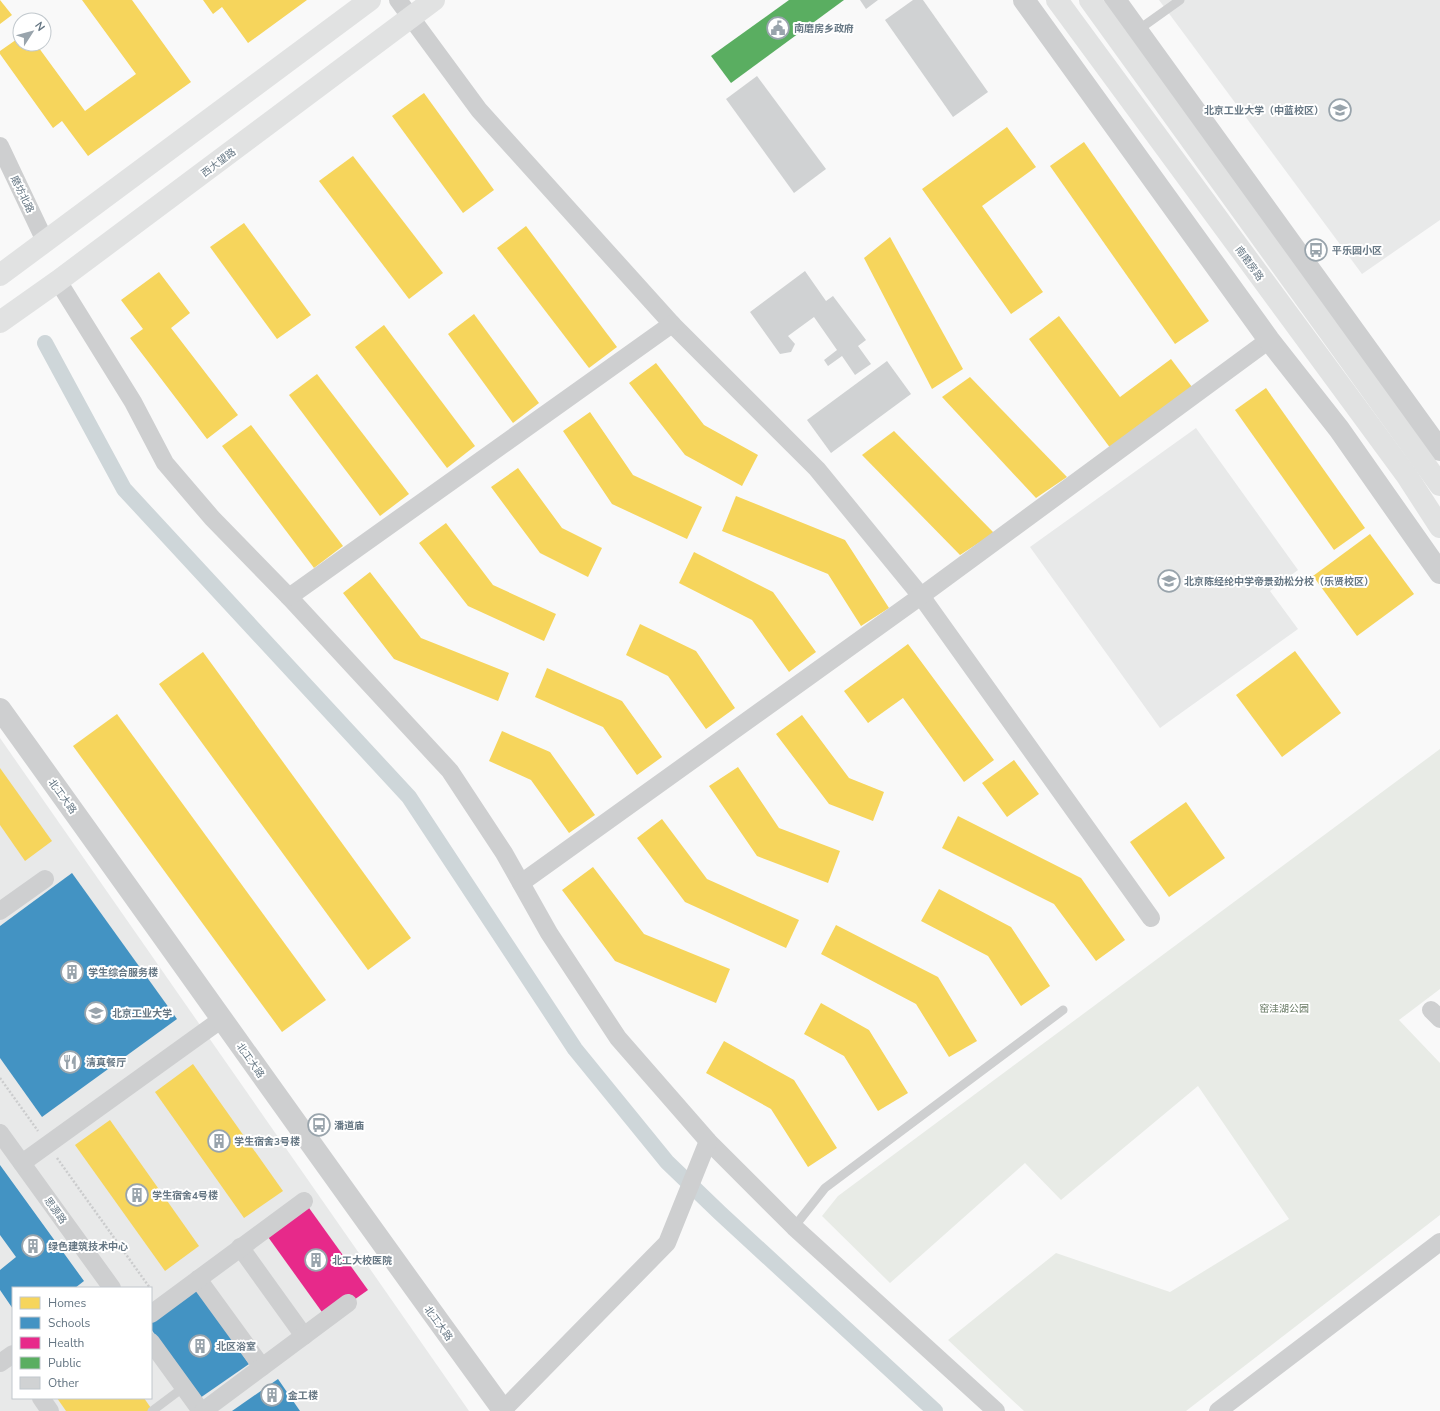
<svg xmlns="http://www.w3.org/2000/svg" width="1440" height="1411" viewBox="0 0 1440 1411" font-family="'Nunito Sans','Noto Sans SC',sans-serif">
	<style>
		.built { fill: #e8e9e9; fill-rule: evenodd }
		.green { fill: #e8ebe6 }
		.homes { fill: #f6d55c }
		.schools { fill: #4393c3 }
		.health { fill: #e7298a }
		.public { fill: #5aae61 }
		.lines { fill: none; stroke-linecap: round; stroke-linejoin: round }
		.canal { stroke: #ced6d9; stroke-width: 16 }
		.building { fill: #d0d2d3 }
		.path { stroke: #cbcccd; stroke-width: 2.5; stroke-dasharray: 2 2; stroke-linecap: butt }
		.service { stroke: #cecfd0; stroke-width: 9 }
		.minor { stroke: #cecfd0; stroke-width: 18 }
		.tertiary { stroke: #cecfd0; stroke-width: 22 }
		.primary { stroke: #e1e2e2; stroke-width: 22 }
		.labels { text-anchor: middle; stroke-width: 4; stroke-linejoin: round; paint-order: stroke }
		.poi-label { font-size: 10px; font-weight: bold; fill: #657683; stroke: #fff; text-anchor: start }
		.street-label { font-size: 10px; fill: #657683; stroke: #fff }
		.park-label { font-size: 10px; fill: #687a64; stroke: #fff }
	</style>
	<rect width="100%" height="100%" fill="#f9f9f9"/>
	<!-- built -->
	<g class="built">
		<path d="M1159,0H1440V220L1362,274Z"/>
		<path d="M1196,428L1298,570L1270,591L1298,629L1160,728L1030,547Z"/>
		<path d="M0,738L469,1411H0ZM13,1288H151V1398H13Z"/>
	</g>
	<!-- green -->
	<path class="green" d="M1440,749V989L1399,1020L1440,1063V1215L1186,1411H1024L948,1340L1056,1253L1170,1292L1289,1219L1198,1086L1061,1200L1025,1163L890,1283L822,1216L838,1196Z"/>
	<!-- homes -->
	<g class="homes">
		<path d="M0,0L12,15L0,24Z"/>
		<path d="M82,0H132L191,82L88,156L62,121L53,128L0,54V51L20,37V44H36L85,111L136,74Z"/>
		<path d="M203,0H307L248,43L222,7L213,14Z"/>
		<path d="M424,93L494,190L463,213L392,116Z"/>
		<path d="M1007,127L1036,167L982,206L1043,292L1011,314L922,189Z"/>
		<path d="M1084,142L1209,321L1175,344L1050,166Z"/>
		<path d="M353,156L443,273L409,299L319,181Z"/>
		<path d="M244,223L311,315L277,339L210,247Z"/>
		<path d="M526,226L617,347L589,368L497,248Z"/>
		<path d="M890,237L963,369L932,389L864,258Z"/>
		<path d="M159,272L190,313L171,328L238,415L207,439L130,338L143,329L121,300Z"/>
		<path d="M474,314L539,403L513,423L448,334Z"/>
		<path d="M1059,316L1120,397L1171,359L1192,387L1111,449L1029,339Z"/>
		<path d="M384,325L475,446L447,468L355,347Z"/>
		<path d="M656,363L704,425L758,455L742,486L685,455L629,383Z"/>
		<path d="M317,374L409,494L380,516L289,395Z"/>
		<path d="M970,377L1067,477L1036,498L942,397Z"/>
		<path d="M1266,388L1365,528L1334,550L1235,410Z"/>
		<path d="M590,412L633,475L702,507L687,539L612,504L563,431Z"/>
		<path d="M251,425L343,546L314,568L222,446Z"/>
		<path d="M894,431L994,533L960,555L862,455Z"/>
		<path d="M518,468L562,528L602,548L588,577L540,553L491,487Z"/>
		<path d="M736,496L845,540L889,608L861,626L828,574L722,531Z"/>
		<path d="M446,523L493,585L556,614L544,641L468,606L419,543Z"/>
		<path d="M1370,534L1414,594L1357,636L1313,576Z"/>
		<path d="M694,552L773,592L816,652L789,672L752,620L679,583Z"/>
		<path d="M370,572L421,638L509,673L498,701L394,659L343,593Z"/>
		<path d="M640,624L696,651L735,708L706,729L668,676L626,655Z"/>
		<path d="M908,644L994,760L964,782L903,698L868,723L844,691Z"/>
		<path d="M1295,651L1341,713L1282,757L1236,695Z"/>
		<path d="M203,652L411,938L368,970L159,684Z"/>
		<path d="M547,668L622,701L662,757L637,775L603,727L535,697Z"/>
		<path d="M117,714L326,1000L282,1032L73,746Z"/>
		<path d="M802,715L849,778L884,792L873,821L829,804L776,734Z"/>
		<path d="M502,731L550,752L595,815L569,833L531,780L489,761Z"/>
		<path d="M1014,760L1039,794L1007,817L982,783Z"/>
		<path d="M738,767L779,828L840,851L828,883L757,856L709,786Z"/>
		<path d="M0,768L52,841L25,861L0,825Z"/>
		<path d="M1186,802L1225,858L1169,897L1130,842Z"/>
		<path d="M958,816L1081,878L1125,940L1096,961L1054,904L942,848Z"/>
		<path d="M662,819L707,879L799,920L786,948L685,902L637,838Z"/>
		<path d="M593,867L644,934L730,969L716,1003L615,961L562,890Z"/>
		<path d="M939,889L1011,927L1050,986L1021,1006L988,956L921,921Z"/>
		<path d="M836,925L938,977L977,1041L949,1057L916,1004L821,954Z"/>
		<path d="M821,1003L869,1030L908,1093L878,1111L844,1056L804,1034Z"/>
		<path d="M724,1041L794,1080L837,1148L808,1167L771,1109L706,1073Z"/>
		<path d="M193,1064L283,1191L244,1218L155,1092Z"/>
		<path d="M110,1120L199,1246L165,1271L75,1145Z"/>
		<path d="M57,1398H144L153,1411H66Z"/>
	</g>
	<!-- schools -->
	<g class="schools">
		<path d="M72,873L177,1019L42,1117L0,1058V926Z"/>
		<path d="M0,1165L84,1281L75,1288H13V1309L0,1290V1270L16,1257L0,1235Z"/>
		<path d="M197,1288L249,1364L200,1398L151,1329V1322Z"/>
		<path d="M278,1379L300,1411H232Z"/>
	</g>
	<!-- health -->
	<path class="health" d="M304,1201L368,1290L327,1319L263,1230Z"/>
	<!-- public -->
	<path class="public" d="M789,0H844L731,83L711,56Z"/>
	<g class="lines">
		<!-- canal -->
		<path class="canal" d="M45,343L124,489L409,797L575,1049L667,1162L720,1213L935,1411"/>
	</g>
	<!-- building -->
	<g class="building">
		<path d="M860,0H878L866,9Z"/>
		<path d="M913,0H923L988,92L953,117L885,20Z"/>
		<path d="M757,76L826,169L794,193L726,99Z"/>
		<path d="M805,271L826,301L833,296L866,340L858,346L871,364L855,375L842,356L828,366L824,360L837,350L814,317L788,336L795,344L791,352L780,354L750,312Z"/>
		<path d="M887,361L911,394L831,453L807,420Z"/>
	</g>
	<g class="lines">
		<!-- path -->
		<g class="path">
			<path d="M0,1078L38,1131"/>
			<path d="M57,1158L150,1288"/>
		</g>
		<!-- service -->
		<g class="service">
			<path d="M1138,30L1180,0"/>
			<path d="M794,1227L825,1188L1063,1010"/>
			<path d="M152,1411L184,1387"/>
		</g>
		<!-- minor -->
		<g class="minor">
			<path d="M398,0L479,110L672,324L817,469L921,596L1151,918"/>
			<path d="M0,146L45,241"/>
			<path d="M58,281L133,402L165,463L212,518L289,597L450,771L504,853L549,933L618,1038L708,1141L794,1227L996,1411"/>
			<path d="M289,597L672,324"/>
			<path d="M521,883L921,596L1269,340"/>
			<path d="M0,911L45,879"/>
			<path d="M1431,1010L1440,1019"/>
			<path d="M0,1133L112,1288"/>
			<path d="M22,1163L222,1019"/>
			<path d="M240,1247L304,1336"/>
			<path d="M198,1279L262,1367"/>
			<path d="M151,1314L304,1201"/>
			<path d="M151,1342L201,1411"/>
			<path d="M0,1363L13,1354"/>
			<path d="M41,1398L50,1411"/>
			<path d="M503,1410L667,1243L708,1141"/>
			<path d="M203,1411L348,1303"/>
			<path d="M1218,1411L1440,1242"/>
		</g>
		<!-- tertiary -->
		<g class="tertiary">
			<path d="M1024,0L1269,340L1339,429L1440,573"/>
			<path d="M1115,0L1440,450"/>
			<path d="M0,709C168,942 333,1177 503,1410L501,1411"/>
		</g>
		<!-- primary -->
		<g class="primary">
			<path d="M1057,0L1407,476L1440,527"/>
			<path d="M1090,0L1440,485"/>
			<path d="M0,275L370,0"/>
			<path d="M0,322L58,281L434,0"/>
		</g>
	</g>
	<!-- icons -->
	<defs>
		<g id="civic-ring" transform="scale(1.15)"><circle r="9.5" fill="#fff" stroke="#99a4ac" stroke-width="1.5"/><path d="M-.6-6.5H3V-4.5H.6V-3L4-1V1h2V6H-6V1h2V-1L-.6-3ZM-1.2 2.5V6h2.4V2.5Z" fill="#99a4ac"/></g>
		<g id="university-ring" transform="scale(1.15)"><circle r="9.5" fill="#fff" stroke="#99a4ac" stroke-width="1.5"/><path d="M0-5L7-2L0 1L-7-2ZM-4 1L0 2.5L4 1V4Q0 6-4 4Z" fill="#99a4ac"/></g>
		<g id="bus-ring" transform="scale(1.15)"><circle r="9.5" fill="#fff" stroke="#99a4ac" stroke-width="1.5"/><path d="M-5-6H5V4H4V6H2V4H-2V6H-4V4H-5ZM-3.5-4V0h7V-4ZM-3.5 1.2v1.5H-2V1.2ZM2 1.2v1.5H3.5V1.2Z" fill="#99a4ac"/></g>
		<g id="school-ring" transform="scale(1.15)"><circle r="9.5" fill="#fff" stroke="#99a4ac" stroke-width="1.5"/><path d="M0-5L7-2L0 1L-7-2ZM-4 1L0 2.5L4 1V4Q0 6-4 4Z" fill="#99a4ac"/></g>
		<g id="building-ring" transform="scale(1.15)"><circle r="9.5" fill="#fff" stroke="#99a4ac" stroke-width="1.5"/><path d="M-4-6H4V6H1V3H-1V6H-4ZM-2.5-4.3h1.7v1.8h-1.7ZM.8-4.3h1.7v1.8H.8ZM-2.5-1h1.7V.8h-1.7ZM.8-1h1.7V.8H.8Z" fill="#99a4ac"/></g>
		<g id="restaurant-ring" transform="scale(1.15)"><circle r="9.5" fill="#fff" stroke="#99a4ac" stroke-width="1.5"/><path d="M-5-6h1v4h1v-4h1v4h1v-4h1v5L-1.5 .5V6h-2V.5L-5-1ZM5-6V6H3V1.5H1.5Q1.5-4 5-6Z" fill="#99a4ac"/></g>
	</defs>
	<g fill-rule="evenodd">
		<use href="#civic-ring" x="778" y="28"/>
		<use href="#university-ring" x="1340" y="110"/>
		<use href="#bus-ring" x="1316" y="250"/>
		<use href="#school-ring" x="1169" y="581"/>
		<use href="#building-ring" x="72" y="972"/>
		<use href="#university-ring" x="96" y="1013"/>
		<use href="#restaurant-ring" x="70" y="1062"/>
		<use href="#bus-ring" x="319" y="1125"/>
		<use href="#building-ring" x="219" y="1141"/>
		<use href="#building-ring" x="137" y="1195"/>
		<use href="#building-ring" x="33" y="1246"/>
		<use href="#building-ring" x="316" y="1260"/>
		<use href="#building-ring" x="200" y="1346"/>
		<use href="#building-ring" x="272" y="1395"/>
	</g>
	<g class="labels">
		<!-- poi labels -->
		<g class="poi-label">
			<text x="794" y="32">南磨房乡政府</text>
			<text x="1324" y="114" text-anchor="end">北京工业大学（中蓝校区）</text>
			<text x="1332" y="254">平乐园小区</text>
			<text x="1184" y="585">北京陈经纶中学帝景劲松分校（乐贤校区）</text>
			<text x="88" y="976">学生综合服务楼</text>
			<text x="112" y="1017">北京工业大学</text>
			<text x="86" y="1066">清真餐厅</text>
			<text x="334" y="1129">潘道庙</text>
			<text x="234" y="1145">学生宿舍3号楼</text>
			<text x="152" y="1199">学生宿舍4号楼</text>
			<text x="48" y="1250">绿色建筑技术中心</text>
			<text x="332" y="1264">北工大校医院</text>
			<text x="216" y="1350">北区浴室</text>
			<text x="288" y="1399">金工楼</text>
		</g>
		<!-- street labels -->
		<g class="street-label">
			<text transform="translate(218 162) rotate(-37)" y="4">西大望路</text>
			<text transform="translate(23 194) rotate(64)" y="4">磨坊北路</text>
			<text transform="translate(1250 263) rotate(54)" y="4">南磨房路</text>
			<text transform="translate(63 796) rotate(54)" y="4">北工大路</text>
			<text transform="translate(251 1060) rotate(55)" y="4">北工大路</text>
			<text transform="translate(56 1210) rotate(54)" y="4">思源路</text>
			<text transform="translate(439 1323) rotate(54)" y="4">北工大路</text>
		</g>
		<!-- park labels -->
		<g class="park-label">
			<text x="1284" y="1012">窑洼湖公园</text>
		</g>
	</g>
	<!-- legend -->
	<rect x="12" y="1287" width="140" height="112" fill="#ffffff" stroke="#c1c8cd"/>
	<rect x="20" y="1297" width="20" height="12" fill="#f6d55c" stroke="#c1c8cd"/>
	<text x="48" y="1307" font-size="12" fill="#657683">Homes</text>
	<rect x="20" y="1317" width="20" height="12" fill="#4393c3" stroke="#c1c8cd"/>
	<text x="48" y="1327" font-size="12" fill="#657683">Schools</text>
	<rect x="20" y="1337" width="20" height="12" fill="#e7298a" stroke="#c1c8cd"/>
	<text x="48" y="1347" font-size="12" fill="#657683">Health</text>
	<rect x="20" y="1357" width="20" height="12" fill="#5aae61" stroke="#c1c8cd"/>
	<text x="48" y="1367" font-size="12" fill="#657683">Public</text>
	<rect x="20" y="1377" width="20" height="12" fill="#d0d2d3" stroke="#c1c8cd"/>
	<text x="48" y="1387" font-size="12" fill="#657683">Other</text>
	<!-- north arrow -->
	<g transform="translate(32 32) rotate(54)"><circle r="19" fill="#ffffff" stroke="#c1c8cd"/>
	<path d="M0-3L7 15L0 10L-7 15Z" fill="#99a4ac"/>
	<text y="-6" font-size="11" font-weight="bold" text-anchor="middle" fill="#657683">N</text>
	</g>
</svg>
